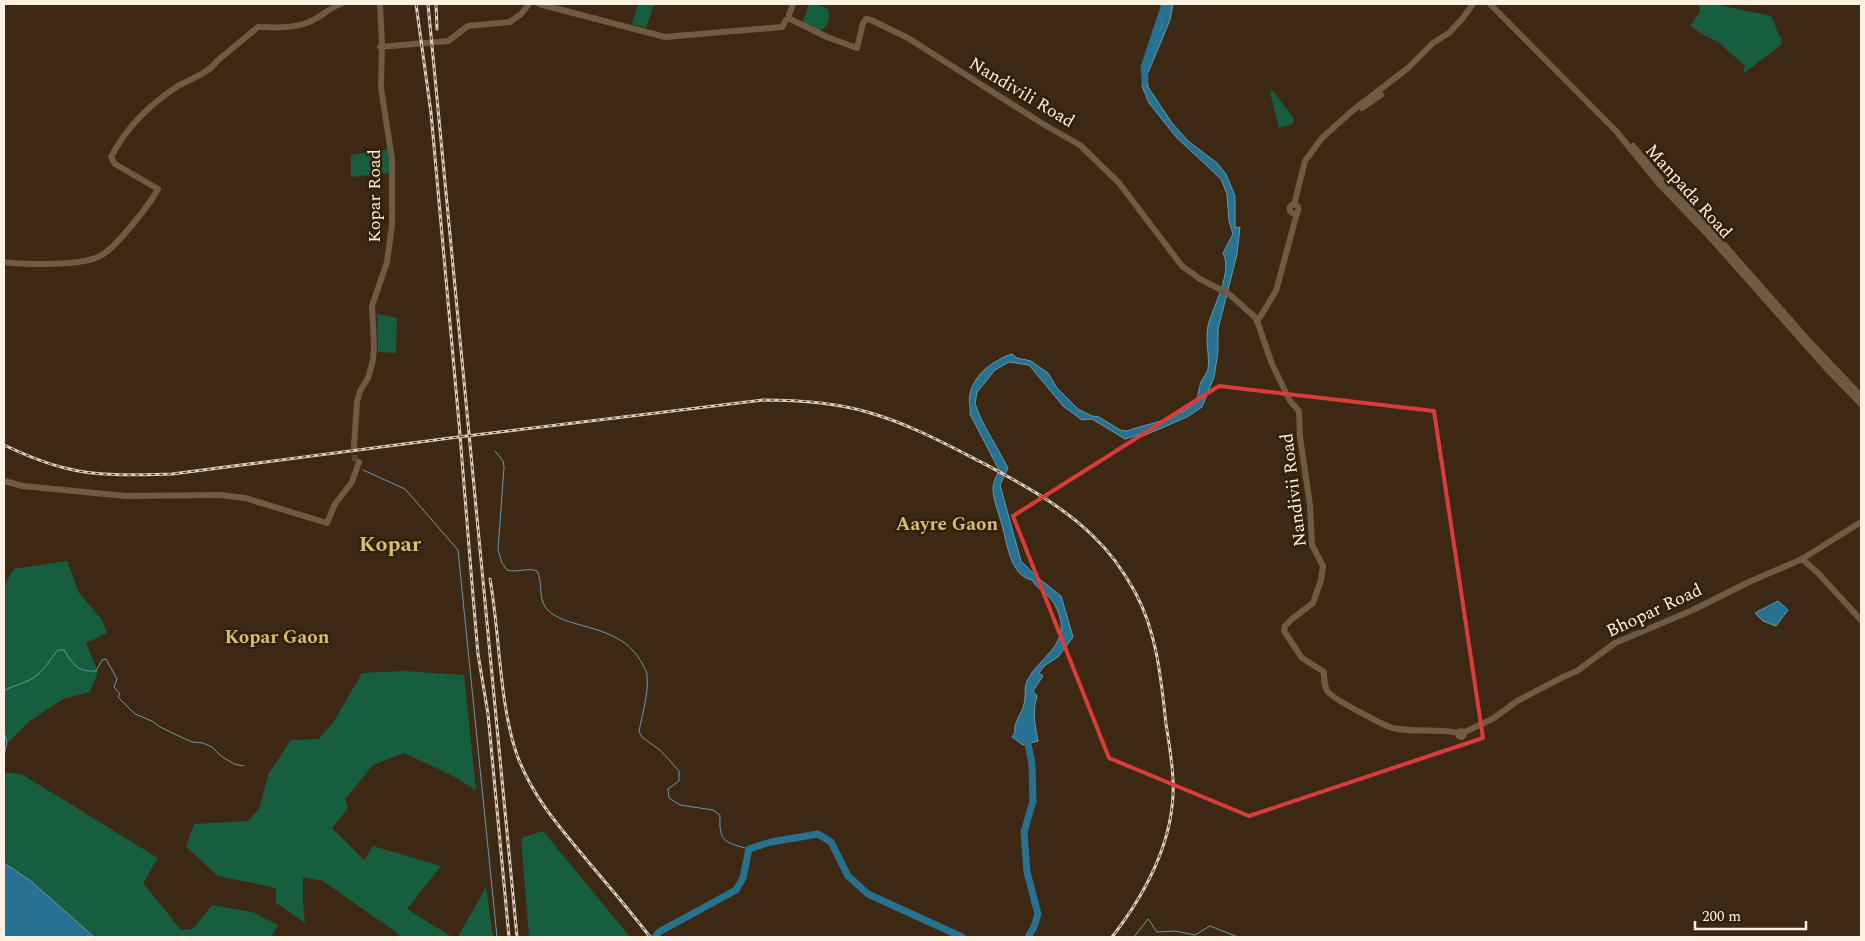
<svg xmlns="http://www.w3.org/2000/svg" width="1865" height="941" viewBox="0 0 1865 941" font-family="Spectral,serif">
	<style>
		.green { fill: #175d3f }
		.water { fill: #277291; stroke: #6898aa }
		.lines { fill: none; stroke-linecap: round; stroke-linejoin: round }
		.stream { stroke: #6898aa; stroke-width: 1 }
		.river { stroke: #277291; stroke-width: 7 }
		.secondary-tunnel { stroke: #5a4732; stroke-width: 6; stroke-dasharray: 6 3; stroke-linecap: butt }
		.secondary { stroke: #715a43; stroke-width: 6 }
		.rail-casing { stroke: #dccdbe; stroke-width: 3 }
		.rail { stroke: #321f09; stroke-width: 1; stroke-dasharray: 4; stroke-linecap: butt }
		.marked { fill: none; stroke: #da3c3b; stroke-width: 4; stroke-linejoin: round }
		.labels { text-anchor: middle; stroke-width: 5; stroke-linejoin: round; paint-order: stroke }
		.street-label { font-size: 18px; fill: #fef1e3; stroke: #321f09 }
		.neighbourhood-label { font-size: 19px; font-weight: bold; fill: #d8bd72; stroke: #321f09 }
		.district-label { font-size: 22px; font-weight: bold; fill: #d8bd72; stroke: #321f09 }
	</style>
	<rect width="100%" height="100%" fill="#3d2913"/>
	<!-- green -->
	<g class="green">
		<path d="M638,4H654L646,28L632,24Z"/>
		<path d="M809,4H817L828,9C831,18 828,25 821,31L802,24Z"/>
		<path d="M1699,4H1714L1771,16L1781,39V45L1743,74L1745,66L1718,42L1702,34L1690,26L1700,12Z"/>
		<path d="M1273,91L1292,116L1294,121L1292,124L1279,128L1270,92Z"/>
		<path d="M388,149L390,173L351,177V155Z"/>
		<path d="M377,314L397,318L396,353L378,352Z"/>
		<path d="M67,561L79,593L102,620L107,633L86,643L98,672L90,692L63,699L30,721L4,746V676L6,672L4,663V586L14,569Z"/>
		<path d="M403,671L464,675L476,790L449,774L404,753L373,765L345,799L348,808L332,828L364,860L373,846L441,866L407,909L452,937H400L397,933L323,881L303,877V903L305,923L276,903V888L218,876L186,847L194,824L248,821L259,809L269,773L291,740L319,739L334,721L362,673Z"/>
		<path d="M7,772L23,775L158,858L143,883L181,930L193,929L212,905L252,912L278,925L271,937H94L31,881L4,863V776Z"/>
		<path d="M543,831L630,937H529L521,838Z"/>
		<path d="M486,887L493,937H458Z"/>
	</g>
	<!-- water -->
	<g class="water">
		<path d="M1166,4H1173L1170,20L1147,75L1148,87L1172,123L1188,141L1217,163L1226,174L1235,196V228L1240,227L1237,254L1218,329V352L1214,377L1202,407L1187,417L1143,436L1141,434L1125,439L1092,419L1082,420L1063,406L1029,365L1009,362L995,370L977,392L975,404L982,421L1008,468L1000,485L1021,561L1037,577L1061,596L1073,637L1058,657L1044,666L1039,673L1043,676L1033,691L1037,696C1032,711 1035,726 1038,741L1023,745L1012,737L1015,733C1013,722 1022,714 1024,704C1026,697 1024,688 1027,681C1040,655 1073,645 1057,609C1050,593 1039,592 1032,580C1010,576 1007,542 1002,525C999,514 993,500 993,488C993,482 997,476 999,470L970,414C971,407 968,401 970,394C974,374 994,360 1012,354L1017,358L1031,361L1048,373L1057,388L1078,409L1092,416L1099,417L1120,430L1127,431C1146,424 1175,420 1191,406C1199,400 1198,391 1201,382C1203,378 1207,373 1208,369C1210,356 1205,341 1208,326C1213,306 1233,272 1223,253L1233,234L1229,221L1227,194L1221,179L1176,137L1149,103L1142,86L1143,75L1162,24Z"/>
		<path d="M1778,601L1788,610L1776,626L1763,621L1755,613Z"/>
		<path d="M4,863L31,881L94,937H4Z"/>
	</g>
	<g class="lines">
		<!-- stream -->
		<g class="stream">
			<path d="M495,451L503,461L504,467L498,550L502,563L507,570C518,573 528,567 537,571C543,582 538,598 546,608C555,619 571,622 584,626C609,633 630,640 643,665C644,668 647,671 647,675C649,693 642,714 639,732L642,737L661,751L679,771V781L668,789L669,798L680,805L713,810L720,815C719,842 724,842 749,849"/>
			<path d="M363,470L405,489L458,550L497,937"/>
			<path d="M4,691C14,684 27,684 37,675C45,669 51,658 58,650H64C73,665 78,672 96,671L102,660L106,659L117,679L114,687L120,694L118,697L135,714L152,721L160,727L183,738L192,742L203,743L212,747L221,756L234,764L244,766"/>
			<path d="M4,732L7,742L4,756"/>
			<path d="M1134,937L1148,919L1157,932L1175,931L1195,935L1210,926L1238,937"/>
		</g>
		<!-- river -->
		<g class="river">
			<path d="M1145,80L1144,67L1165,4"/>
			<path d="M1026,734L1032,764L1033,801L1024,832L1027,872L1038,914L1034,927L1028,937"/>
			<path d="M655,937L659,932L736,890L743,878L749,849L771,842L818,834L831,842L848,876L868,894L962,937"/>
		</g>
		<!-- secondary-tunnel -->
		<path class="secondary-tunnel" d="M354,446L355,462"/>
		<!-- secondary -->
		<g class="secondary">
			<path d="M539,4L665,37L782,27L786,20"/>
			<path d="M1490,4L1616,131L1660,185L1709,236L1827,369L1861,404"/>
			<path d="M789,15L793,4"/>
			<path d="M790,19L827,37L857,48L863,23L866,19L871,20L908,38L1043,124L1080,145L1119,183L1182,266L1200,279L1229,294L1256,318L1272,364L1290,401L1299,411L1300,437L1310,505L1312,545L1323,566L1321,580L1313,603L1292,619L1285,626L1284,631L1302,658L1324,672C1324,679 1324,688 1329,693C1336,700 1384,726 1393,728C1415,733 1437,728 1459,733"/>
			<path d="M262,27C280,28 301,28 317,18C325,13 331,7 341,4"/>
			<path d="M380,47L448,41L468,26L510,22L521,14L529,4"/>
			<path d="M1362,108L1381,95"/>
			<path d="M1633,146L1663,182L1713,232L1807,339L1861,396"/>
			<circle cx="1294" cy="209" r="4.5"/>
			<path d="M1294,205L1305,161L1322,138L1352,111L1408,68L1433,43L1449,33L1462,19L1473,4"/>
			<path d="M4,262C26,265 81,266 100,256C115,249 150,204 158,189L115,164L111,157C126,128 150,104 178,86C190,79 209,73 217,61L258,27"/>
			<path d="M1257,322L1276,291L1297,213"/>
			<path d="M354,446L357,402L360,391L368,378L373,360L374,347L372,306L387,262L392,225V159L381,88L382,43L380,4"/>
			<path d="M4,481L23,486L126,496L220,495L245,498L327,523L335,504L352,482L359,462"/>
			<path d="M1802,559L1818,573L1861,620"/>
			<circle cx="1461" cy="734" r="3"/>
			<path d="M1463,733L1494,718L1517,701L1563,677L1577,671L1615,643L1693,610L1749,582L1802,559L1861,522"/>
		</g>
		<!-- rail casing -->
		<g class="rail-casing">
			<g id="rail">
				<path d="M416,4L431,113L459,423L473,596L478,654L488,714L509,937"/>
				<path d="M428,4L517,937"/>
				<path d="M436,4L437,29"/>
				<path d="M4,445C23,454 44,463 65,468C99,477 138,475 172,474L458,437L763,400C798,400 833,402 867,412C907,423 944,443 981,462C1020,483 1062,505 1094,537C1111,553 1124,572 1135,592C1157,632 1161,679 1166,724C1169,742 1172,761 1173,779C1176,838 1146,893 1112,937"/>
				<path d="M490,579C500,635 499,703 517,755C531,793 555,822 581,853C604,881 628,908 650,937"/>
			</g>
		</g>
		<!-- rail -->
		<use href="#rail" class="rail"/>
	</g>
	<!-- marked area -->
	<path class="marked" d="M1219,386L1434,411L1483,738L1249,816L1109,758L1013,516Z"/>
	<g class="labels">
		<!-- street labels -->
		<g class="street-label">
			<text transform="translate(1022 92) rotate(31)" y="6">Nandivili Road</text>
			<text transform="translate(1689 191) rotate(48)" y="6">Manpada Road</text>
			<text transform="translate(374 196) rotate(-90)" y="6">Kopar Road</text>
			<text transform="translate(1293 490) rotate(-97)" y="6">Nandivii Road</text>
			<text transform="translate(1654 610) rotate(-25)" y="6">Bhopar Road</text>
		</g>
		<!-- neighbourhood labels -->
		<g class="neighbourhood-label">
			<text x="947" y="530">Aayre Gaon</text>
			<text x="277" y="643">Kopar Gaon</text>
		</g>
		<!-- district labels -->
		<g class="district-label">
			<text x="390" y="551">Kopar</text>
		</g>
	</g>
	<!-- border -->
	<rect width="1865" height="941" fill="none" stroke="#fef1e3" stroke-width="10"/>
	<!-- scale -->
	<path d="M1695 921v8h111v-8" fill="none" stroke="#fef1e3" stroke-width="2.5"/>
	<text x="1702" y="921" font-size="15" fill="#fef1e3" stroke="#321f09" stroke-width="4" paint-order="stroke">200 m</text>
</svg>
